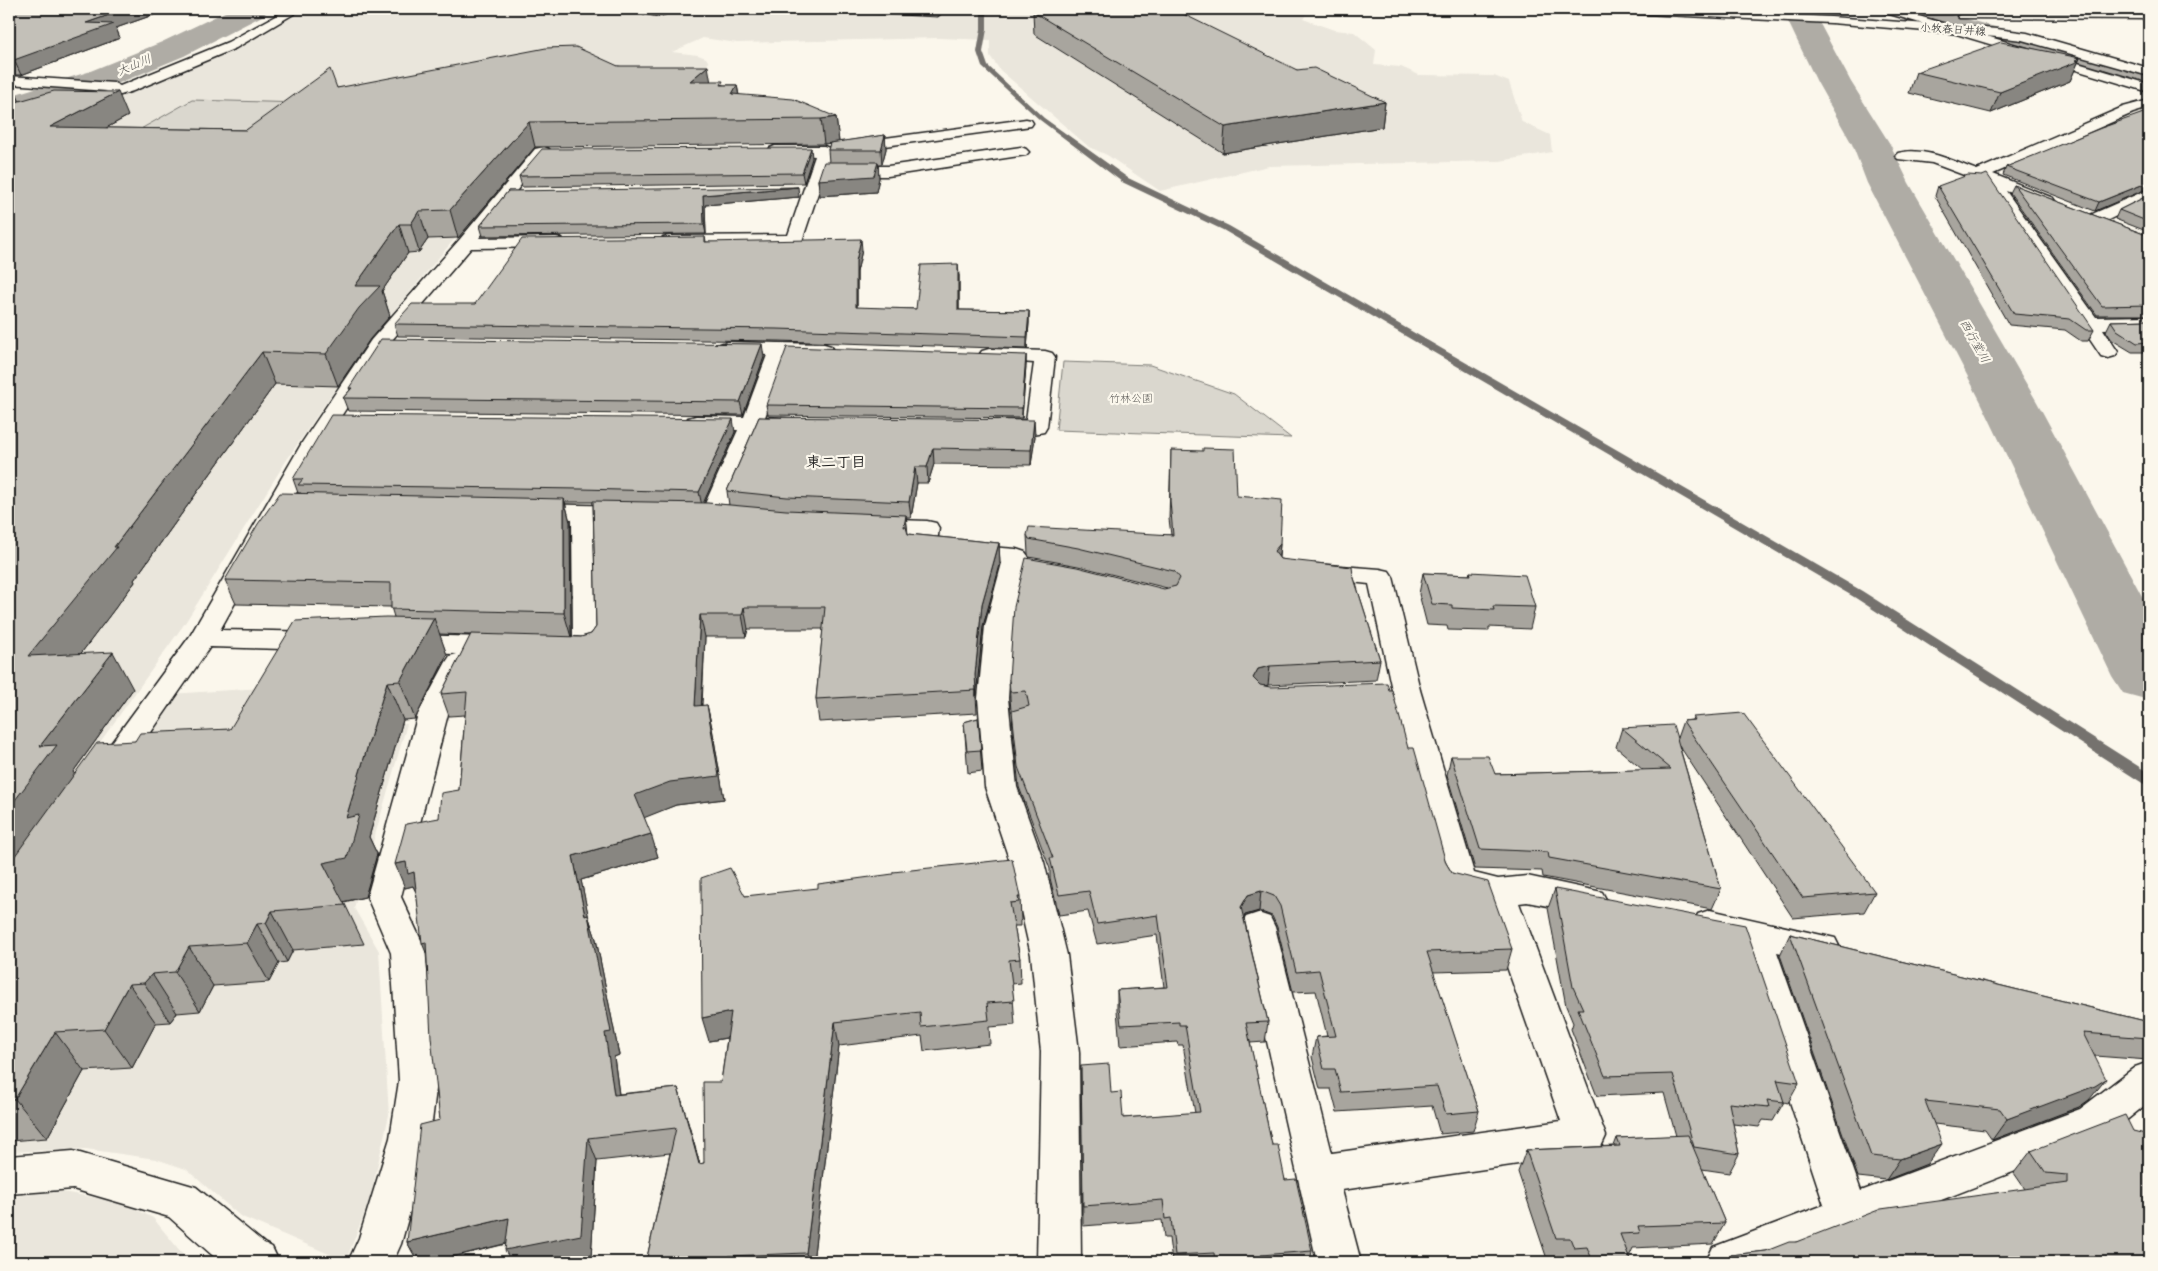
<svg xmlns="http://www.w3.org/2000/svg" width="2158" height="1271" viewBox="0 0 2158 1271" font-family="Kalam,'Klee One',sans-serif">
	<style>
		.built { fill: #eae6dc }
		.green { fill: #dad7ce; stroke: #7b7a75 }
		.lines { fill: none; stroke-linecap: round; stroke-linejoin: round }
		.stream { fill: #74726e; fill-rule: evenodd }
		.river { fill: #afaca5; fill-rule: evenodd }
		.minor-casing { stroke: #1c1c1c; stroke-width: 3 }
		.major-casing { stroke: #1c1c1c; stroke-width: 3 }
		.minor { fill: #fbf7ec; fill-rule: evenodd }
		.major { fill: #fbf7ec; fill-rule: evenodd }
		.wall { fill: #a8a59e; stroke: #1c1c1c; fill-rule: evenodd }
		.shaded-wall { fill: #888681; stroke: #1c1c1c }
		.building { fill: #c3c0b8; stroke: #1c1c1c }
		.labels { text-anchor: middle; stroke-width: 4.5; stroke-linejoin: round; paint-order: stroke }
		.far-street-label { font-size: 11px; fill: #1c1c1c; stroke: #fbf7ec }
		.far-park-label { font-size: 11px; fill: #555451; stroke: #fbf7ec }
		.far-water-label { font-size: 12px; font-style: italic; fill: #575653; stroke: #fbf7ec }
		.neighbourhood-label { font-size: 15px; font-weight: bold; fill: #1c1c1c; stroke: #fbf7ec }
	</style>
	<rect width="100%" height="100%" fill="#fbf7ec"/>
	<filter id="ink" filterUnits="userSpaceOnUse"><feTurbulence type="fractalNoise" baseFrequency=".02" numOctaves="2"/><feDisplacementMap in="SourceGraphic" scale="10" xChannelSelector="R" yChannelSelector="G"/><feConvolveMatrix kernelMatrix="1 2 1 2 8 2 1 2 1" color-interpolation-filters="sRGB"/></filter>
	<g filter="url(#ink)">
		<!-- built -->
		<g class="built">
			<path d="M303,9H1310L1303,19L1334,30L1354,32L1376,50L1374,65L1401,67L1419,75L1494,76L1509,82L1522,122L1550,135L1552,152L1500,161L1269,166L1160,191L1107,155L1089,147L1000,70L990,56V40L939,38L737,43L703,38L672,52L698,55L706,58L708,61L706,81L594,145L585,148L451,147L9,130L150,82Z"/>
			<path d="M1932,9H2149V14H1959Z"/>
			<path d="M9,219L463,229L366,344L286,461L185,623L9,870Z"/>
			<path d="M292,686L266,731L407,724L354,908L379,951L389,1115L370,1199L347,1258L343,1260L240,1216L186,1169L156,1159L86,1149L9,1152V928L170,694Z"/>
			<path d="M56,1191L122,1202L153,1218L185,1257L197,1262H9V1197Z"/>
		</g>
		<!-- green -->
		<g class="green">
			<path d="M192,100L303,103L240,142L123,139Z"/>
			<path d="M1063,362L1150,365L1234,394L1291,438L1056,430Z"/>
		</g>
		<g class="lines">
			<!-- stream -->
			<path class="stream" d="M981,9H987V29L983,52L988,66L1044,118L1128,178L1229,226L1862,591L2149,773V785L2144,784L1854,597L1223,230L1122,182L1040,120L982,67L977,52L981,29Z"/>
			<!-- river -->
			<g class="river">
				<path d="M231,9H269L264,15L184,56L112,86L9,118V96L88,72L162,42Z"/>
				<path d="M1782,9H1812L1851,82L1890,144L1909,183L2037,402L2149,609V700L2123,693L2112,676L1981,402L1867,183L1852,144L1817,82Z"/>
				<path d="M1881,9H1929L2149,69V89L1886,15Z"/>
			</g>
			<!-- minor casing -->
			<g class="minor-casing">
				<g id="minor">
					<path d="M288,9H302L236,48L133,91L9,131V122L107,91L9,84V76L114,83L120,86L228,42Z"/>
					<path d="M1878,9H1895L2149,84V92L1880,11Z"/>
					<path d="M1963,13H2149V19L1959,18L1957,16Z"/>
					<path d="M2149,100V108L2133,113L1993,174L2053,198L2055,201L2053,204L2047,206L2006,191L2096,317L2149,316V328L2103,329L2118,352L2115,356L2108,358L2101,356L1985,183L1932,163L1898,159L1895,156L1898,153C1924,146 1953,161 1977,170L2123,107Z"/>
					<path d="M1026,119L1031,120L1033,123L1031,126L848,151L843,150L841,147L843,144L848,143Z"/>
					<path d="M775,146H824L829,148L832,151L801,244L669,246L663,245L660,241L663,237L669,236L788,235L815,156L770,154L767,151L770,148Z"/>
					<path d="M544,147L549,149L552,152L549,155L544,156L479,238L556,237L562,238L565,242L562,246L556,247L471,248L386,347L325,441L220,630L320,632L330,635L334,641L330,647L320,650L210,647L118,780L107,783L96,780L91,772L96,764L190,636L303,441L371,340L460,239L535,149Z"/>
					<path d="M1021,147L1026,149L1029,152L1026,155L888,176H841L836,174L833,171L836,168L841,166H888Z"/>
					<path d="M2149,189V200L2102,223H2090L2088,219L2090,215Z"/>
					<path d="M727,342L824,344L831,346L834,350L831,354L824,356L787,355L765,417L801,419L804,424L801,429L793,431L760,430L724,515L721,520L712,522L703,520L700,515L738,430H696L688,428L685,423L688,418L696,416L744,417L767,355L720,352L717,348L720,344Z"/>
					<path d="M989,349L1045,351L1052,353L1055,357L1047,427L1044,432C1027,436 1005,436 988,432L985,427L988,422L996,420H1026L1034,363L982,359L979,355L982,351Z"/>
					<path d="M530,504L629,506L638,508L641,513L638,518L629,520H596L601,648L597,654C583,658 567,658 553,654L549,648L553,642L573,639L572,519L530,518L521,516L518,511L521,506Z"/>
					<path d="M869,519L927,521L936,523L939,528L937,543L1016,549L1025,552L1029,557L1013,626L1008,698L1017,787L1044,862L1067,955L1079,1052L1081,1262H1037L1041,1052L1031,955L1010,862L985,787L978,698L985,626L1002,563L914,554L910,549L913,535L869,533L860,531L857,526L860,521Z"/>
					<path d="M1315,564L1380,569L1389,571L1393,577L1420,690L1474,873L1498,879L1527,876L1602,892L1607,901L1602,910L1590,914L1527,902L1519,903L1606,1136L1600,1149L1586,1154L1342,1190L1361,1262H1317L1241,927L1246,917L1258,913L1270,917L1275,927L1332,1153L1561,1121L1484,901L1448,891L1443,882L1392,690L1369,584L1306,577L1302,572L1306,567Z"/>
					<path d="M406,635L488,637L498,640L502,646L498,652L488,655L464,654L470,656L474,662L448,714L401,897L427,953L437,1081L430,1138L401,1244L393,1262H348L359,1238L390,1138L399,1081L391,953L367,897L418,714L446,662L450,656L457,654L406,653L396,650L392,644L396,638Z"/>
					<path d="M1710,910L1835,938L1840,948L1835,958L1822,962L1777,952L1861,1191L2080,1109L2135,1067L2149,1062V1102L2108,1135L1782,1262H1706L1713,1247L1824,1205L1738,944L1698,934L1693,924L1698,914Z"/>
					<path d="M73,1151L196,1187L264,1243L272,1247L279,1262H220L169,1217L73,1189L9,1194V1156Z"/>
				</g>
			</g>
			<!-- major casing -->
			<g class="major-casing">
				<path id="major" d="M1596,9H1668L1831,17L1997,29L2027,33L2149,68V76L2022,40L1997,37L1831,23L1602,12Z"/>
			</g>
			<!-- minor -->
			<use href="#minor" class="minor"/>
			<!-- major -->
			<use href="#major" class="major"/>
		</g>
		<!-- wall -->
		<g class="wall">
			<path d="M9,9H170L116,28L120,38L21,75H9Z"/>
			<path d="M617,9H685L658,17Z"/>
			<path d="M784,9H947L938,17Z"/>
			<path d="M1033,12L1297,70L1385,102L1382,127L1223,153L1034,34Z"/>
			<path d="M2080,58L2070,81L1991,113L1909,93L1916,72Z"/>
			<path d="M618,66L710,81L724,85H737L739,95L836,117L839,142L885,135L886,149L882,164H878L879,178L876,192L820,196L818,180L829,162L828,150L830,143L824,144L535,147L458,238L428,239L419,252L408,253L382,291L390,316L370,339L338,386L275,384L134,580L135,582L81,653L133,689L73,772L74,774L135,741L230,729L394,617L391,607L236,604L225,580L302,494L301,493H298L293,479L735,432L703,503L729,505L727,491L759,417L1035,436L1031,465L934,464L928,483H917L911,518H906L908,534L999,543L1000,565L983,626L976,696L977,713L819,722L816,699L823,629H748L746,637H705L702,706L707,705L712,728L724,799L676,805L644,817L658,857L581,880L588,915L596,939L619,1055L614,1057L619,1094L678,1088L700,1164L704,1163L721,1082L727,1038L709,1041L745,896L1020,897L1021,920L1020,921V926H1014L1020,959L1021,983L1012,984L1015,1025L989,1027L990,1044L924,1051L922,1036L839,1046L813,1262H646L670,1153L597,1161L591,1258L569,1262H511L506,1244L432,1262H418L407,1242L440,1120L426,953L416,892L413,886L405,888L439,818L459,790L465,715L449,716L441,694L471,635L439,634L447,655L415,719L403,720L369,837L377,854L365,897L344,902L364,944L293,950L287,962L279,963L269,982L213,986L200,1011L177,1013L170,1022L156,1023L132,1068L84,1071L47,1138L9,1141V90L20,101L128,116L106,128L246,130L337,88ZM565,502H593L596,627L591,634L581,637L571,636L570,522Z"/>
			<path d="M2149,111V188L2095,211L2003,175L2006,167Z"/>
			<path d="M812,158L804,183L522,187L519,176Z"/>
			<path d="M2014,185L2149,236V315H2097L2010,193Z"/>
			<path d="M1938,186L2094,330L2088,341H2081L2065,330L2009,325L1935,196Z"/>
			<path d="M508,191L799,197L705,205L706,234L483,236L480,226Z"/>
			<path d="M2149,195V232L2115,219L2119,210Z"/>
			<path d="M705,237L706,242L862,250L857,272V308L916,309L959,275V310L1029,311V323L1027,349L779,341L398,336L394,324L475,304Z"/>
			<path d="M2149,320V352H2132L2112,340L2106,331L2111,321Z"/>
			<path d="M1026,355V365L1022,418L768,415L766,405Z"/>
			<path d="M764,357L743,415L348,411L343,398L350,390L349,388Z"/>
			<path d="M1171,450L1237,496L1280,544L1279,558L1280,559L1353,575L1380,660L1376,680L1268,685L1264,686L1408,748L1446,863L1452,873L1512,949L1506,970L1433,972L1479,1111L1473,1131L1440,1134L1432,1106L1337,1112L1331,1089H1320L1312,1057L1316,1037L1327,1036L1316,991L1293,992L1277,927L1272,916L1259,911L1245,915L1244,918L1268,1022L1265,1042L1250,1043L1272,1145L1312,1251L1310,1262H1172L1169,1238H1164L1162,1220L1083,1226L1081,1066L1111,1093L1123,1118L1195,1113L1183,1045H1178L1177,1042L1120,1046L1117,1010V990L1164,987L1157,935L1097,944L1088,911L1059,915L1050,878V869L1019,787L1013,730L1012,711H1011L1010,698L1009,679L1167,588L1078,566L1029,557L1028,554L1027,535H1171L1169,519Z"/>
			<path d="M1470,572L1535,607L1530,629L1489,627V631L1448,630L1447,626L1427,625L1419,594L1423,573L1469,575Z"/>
			<path d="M1693,717L1875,892L1864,912L1793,918L1679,745L1721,889L1712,909L1543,877L1542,871L1475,869L1447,775L1451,756L1495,774L1643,770L1616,747L1622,728L1677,738L1683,721L1692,720Z"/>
			<path d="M978,718L982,771L968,773L964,722Z"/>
			<path d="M1555,889L1799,1083L1788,1103L1784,1102L1773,1121L1763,1120L1759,1127L1733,1124L1739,1154L1729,1173L1702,1169L1725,1223L1713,1244L1633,1248L1630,1255H1628L1631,1262H1562L1561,1259H1547L1518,1172L1526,1150L1614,1146L1617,1138L1676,1136L1664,1093L1597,1096L1571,1029L1573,1023L1566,1006L1548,908Z"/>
			<path d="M1790,934L2149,1022V1059L2148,1060L2095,1056L2089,1100L2079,1107L1992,1140L1985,1130L1934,1124L1927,1164L1886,1180L1858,1177L1780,955Z"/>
			<path d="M2133,1131L2149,1262H1726L1731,1255L1766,1251L1796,1242L2025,1189L2014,1173L2031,1151Z"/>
		</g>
		<!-- shaded-wall -->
		<g class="shaded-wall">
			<path d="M126,9H170L116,28L120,38L21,75L14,60L86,23Z"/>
			<path d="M656,9H685L658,17Z"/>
			<path d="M937,9H947L938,17Z"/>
			<path d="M2080,58L2070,81L1991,113L2000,92Z"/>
			<path d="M708,66L712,89L690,81Z"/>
			<path d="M737,85L741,109L732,94Z"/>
			<path d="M15,91L26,115L9,120V93Z"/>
			<path d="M118,92L128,116L62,152L50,127Z"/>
			<path d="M1385,102L1382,127L1223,153L1225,127Z"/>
			<path d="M836,117L839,142L824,144L821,119Z"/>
			<path d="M529,122L535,147L458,238L450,210Z"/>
			<path d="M885,135L886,149L882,164L881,150Z"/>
			<path d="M811,148L812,158L804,183L802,173Z"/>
			<path d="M878,162L879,178L876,192L820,196L818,180Z"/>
			<path d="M2149,182V188L2095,211L2099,202Z"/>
			<path d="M798,187L799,197L705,205L706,234L704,224L703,195Z"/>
			<path d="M419,211L428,239L419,252L411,224Z"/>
			<path d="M399,224L408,253L382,291L390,316L370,339L338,386L326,354L355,286Z"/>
			<path d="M861,239L862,250L857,272V319L856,307V261Z"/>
			<path d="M958,264L959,275V322L958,310Z"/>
			<path d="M1029,311V323L1027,349V337Z"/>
			<path d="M762,344L764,357L743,415L740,402Z"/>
			<path d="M262,352L275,384L134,580L135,582L51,693L28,656L114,547Z"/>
			<path d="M1026,355V365L1022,418V408Z"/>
			<path d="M733,419L735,432L702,506L699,492Z"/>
			<path d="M1034,420L1035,436L1031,465V450Z"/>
			<path d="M933,448L934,464L928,483L927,467Z"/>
			<path d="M915,467L917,483L911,518L909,502Z"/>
			<path d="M564,499L570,522L571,637L564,613Z"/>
			<path d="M906,515L908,537L904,527Z"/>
			<path d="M999,543L1000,565L983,626L976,696L975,675L982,604Z"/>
			<path d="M1280,544L1278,563L1274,551Z"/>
			<path d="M744,607L748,629L746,637L742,615Z"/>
			<path d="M700,615L705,637L700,729L695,706Z"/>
			<path d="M434,618L447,655L415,719L400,681Z"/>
			<path d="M113,652L133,689L73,772L81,783L9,883V808L40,746Z"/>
			<path d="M1270,666L1268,685L1256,688L1253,678L1258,669Z"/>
			<path d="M387,682L403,720L369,837L377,854L365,897L342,902L323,863L346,818Z"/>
			<path d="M707,705L712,728L724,799L676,805L641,819L635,795Z"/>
			<path d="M651,834L658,857L581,880L591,928L588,915L596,939L619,1055L614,1057L622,1118L614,1095L585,916L573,856Z"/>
			<path d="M406,862L414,872L419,898L413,886L405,888L395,864Z"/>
			<path d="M1261,891L1259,911L1245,915L1239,927L1241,907L1248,895Z"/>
			<path d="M272,911L293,950L287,962L266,923Z"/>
			<path d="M257,924L279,963L269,982L247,943Z"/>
			<path d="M426,942L432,967L422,943Z"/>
			<path d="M189,947L213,986L200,1011L175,972Z"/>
			<path d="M152,974L177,1013L170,1022L144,983Z"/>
			<path d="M129,984L156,1023L132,1068L104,1029Z"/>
			<path d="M731,1012L737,1036L709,1041L702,1018Z"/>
			<path d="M835,1022L839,1046L813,1262H808L806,1253Z"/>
			<path d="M55,1032L84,1071L47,1138L15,1099Z"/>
			<path d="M2106,1079L2089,1100L2079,1107L1992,1140L2007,1119Z"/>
			<path d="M678,1088L685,1112L706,1187L699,1164Z"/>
			<path d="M588,1138L597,1161L591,1258L569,1262H511L505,1250Z"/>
			<path d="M1942,1144L1927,1164L1886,1180L1900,1159Z"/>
			<path d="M509,1218L520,1240L432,1262H418L407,1242Z"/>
			<path d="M729,1256L731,1262H728Z"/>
		</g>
		<!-- building -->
		<g class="building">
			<path d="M9,9H126L86,23L114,24L14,60H9Z"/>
			<path d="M1036,9H1173L1297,70L1314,68L1385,102L1225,127L1033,12Z"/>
			<path d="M2001,42L2080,58L2075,60L2079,61L2000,92L1916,72Z"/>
			<path d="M576,47L618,66H708L690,81H723L721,85H737L732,94L793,99L836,117L821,119L529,122L450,210L419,211L411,224H399L355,286H380L359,308L326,354L262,352L114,547H117L28,656L113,652L40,746L57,745L9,808V104L54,91L118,92L50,127L246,130L330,69L337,88L546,48Z"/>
			<path d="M2149,111V182L2099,202L2006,167L2101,128Z"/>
			<path d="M885,135L881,150H828L830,143Z"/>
			<path d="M811,148L802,173L519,176L542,149Z"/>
			<path d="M824,162H878L874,176L818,180Z"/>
			<path d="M1987,174L2094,330H2086L2070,319L2014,314L1938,186L1968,175L1982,176Z"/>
			<path d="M2014,185L2149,236V305L2102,306Z"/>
			<path d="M798,187L703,195L704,224L480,226L508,191Z"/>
			<path d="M2149,195V222L2119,210Z"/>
			<path d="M705,237V242L861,239L856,261V307L916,309L921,265L958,264V310L1029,311L1027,337L777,329L394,324L412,304H475L522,239Z"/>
			<path d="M2149,320V342L2137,343L2117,330L2111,321Z"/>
			<path d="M381,339L762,344L740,402L343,398L352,388H349Z"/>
			<path d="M787,347L1026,355L1022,408L766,405Z"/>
			<path d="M331,415L733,419L699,492L581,489L298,485L303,479H293Z"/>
			<path d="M759,417L1034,420L1031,450L933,448L927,467H915L909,502L787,497L727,491Z"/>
			<path d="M1203,448L1235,449L1237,496L1282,500L1280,544L1274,551L1280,559L1352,567L1353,575L1380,660L1270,666L1258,669L1253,678L1260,685L1270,687L1387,683L1389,690H1392L1408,748H1414L1416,755L1446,863L1452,873L1488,882L1512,949L1427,952L1479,1111L1446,1114L1437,1086L1341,1092L1335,1069H1324L1316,1037L1336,1036L1319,970L1296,972L1280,906L1274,896L1261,891L1248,895L1241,907L1268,1022L1246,1023L1272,1145H1278L1285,1180L1296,1179L1312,1251L1261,1255L1263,1262H1215L1214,1253L1175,1255L1171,1218L1165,1219L1163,1200L1083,1206L1081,1066L1109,1064L1111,1093L1121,1092L1123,1118L1200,1112L1185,1025H1179V1022L1121,1025L1117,990L1168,987L1158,915L1097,924L1089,891L1059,895L1050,858H1053L1018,767L1012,711L1029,706L1026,691L1010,692L1009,679L1014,607L1026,558L1077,567L1164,589L1176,586L1180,578L1174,571L1078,548L1029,539L1027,535L1029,527L1173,535L1170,501L1171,450L1203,451Z"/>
			<path d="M280,493L564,499V613L391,609V583L225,580L258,524Z"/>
			<path d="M593,501L708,503L786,510L906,515L904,527H906L908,534L999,543L982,604L975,675L976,690L816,699L825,607H744L742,615H700L695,706L707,705L719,776L670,782L635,795L651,834L573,856L585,916L588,915L611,1032L605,1033L614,1095L678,1088L699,1164L704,1163L703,1082H721L731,1012L702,1018L701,878L730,868L745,896L818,888V884L893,874V872L1012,859L1020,897H1018L1019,902L1010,903L1020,959L1009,960L1014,1001L987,1003L989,1020L921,1027L920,1012L835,1022L806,1253L729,1256L728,1262H646L676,1128L588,1138L581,1235L505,1250L509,1218L407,1242L420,1125L440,1120L431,1037L426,942L422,943L414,872L408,874L406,862L395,864L406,824L439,818L441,793L459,790L467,692L441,694L471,634L581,637L591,634L596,627Z"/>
			<path d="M1470,572L1525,575L1535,607L1493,606L1494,610L1452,608V605L1432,604L1423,573L1471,575Z"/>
			<path d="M386,617L434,618L400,681L387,682L346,818L359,815L347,858L323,863L345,905L272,911L266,923L257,924L247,943L189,947L175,972L152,974L144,983L129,984L104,1029L55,1032L15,1099L9,1100V864L97,743L135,741L140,733L230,729L295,621Z"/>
			<path d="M1743,713L1875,892L1803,898L1683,721L1695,720L1693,717Z"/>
			<path d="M978,718L981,750L967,751L964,722Z"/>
			<path d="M1673,725L1721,889L1549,858L1548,852L1480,849L1451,756H1488L1495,774L1671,769L1622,728Z"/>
			<path d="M1555,889L1745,925L1799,1083L1777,1080L1784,1102L1767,1100L1769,1107L1729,1103L1739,1154L1694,1147L1673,1074L1605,1076L1578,1009H1583L1573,987Z"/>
			<path d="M1790,934L2149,1022V1038L2083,1033L2106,1079L2095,1086L2007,1119L2000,1109L1925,1101L1942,1144L1900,1159L1871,1156Z"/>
			<path d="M2125,1115L2133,1131L2149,1135V1262H1734L1731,1255L1766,1251L1789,1242H1796L1881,1209L2067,1183V1175L2046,1173L2031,1151Z"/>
			<path d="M1688,1135L1725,1223L1638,1226L1640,1233L1620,1234L1631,1262H1593L1587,1247L1574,1248L1570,1238H1556L1526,1150L1620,1146L1617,1138Z"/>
		</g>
	</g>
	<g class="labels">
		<!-- far-street labels -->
		<g class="far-street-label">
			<text transform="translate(1953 29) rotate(4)" y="4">小牧春日井線</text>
		</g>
		<!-- far-park labels -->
		<g class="far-park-label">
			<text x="1131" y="402">竹林公園</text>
		</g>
		<!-- far-water labels -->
		<g class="far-water-label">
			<text transform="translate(134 65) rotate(-23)" y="4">大山川</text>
			<text transform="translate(1975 341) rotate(61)" y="4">西行堂川</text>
		</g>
		<!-- neighbourhood labels -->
		<g class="neighbourhood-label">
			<text x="836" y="467">東二丁目</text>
		</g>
	</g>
	<!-- margin -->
	<rect width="2158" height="1271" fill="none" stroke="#fbf7ec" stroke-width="30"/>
	<rect x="15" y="15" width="2128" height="1241" fill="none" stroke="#1c1c1c" stroke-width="2" filter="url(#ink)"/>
</svg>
